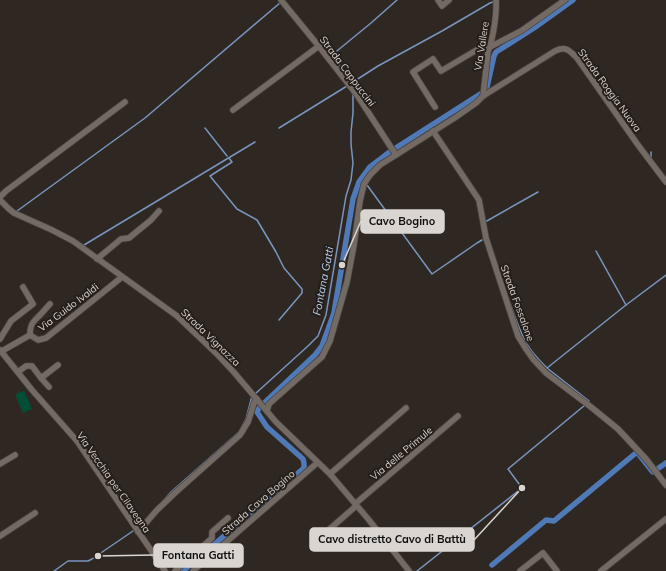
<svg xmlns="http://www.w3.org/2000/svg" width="666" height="571" viewBox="0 0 666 571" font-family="Mulish,sans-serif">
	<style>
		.pitch { fill: #004f34 }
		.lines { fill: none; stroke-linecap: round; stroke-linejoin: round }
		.stream { stroke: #7995bf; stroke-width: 1.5 }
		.canal { stroke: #507ab7; stroke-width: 5.5 }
		.minor-casing { stroke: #4a433f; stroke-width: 7 }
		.minor { stroke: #736a64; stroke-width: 5.5 }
		.labels { text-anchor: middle; stroke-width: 4; stroke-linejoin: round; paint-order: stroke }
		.street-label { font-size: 10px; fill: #dad5d1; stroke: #251e19 }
		.water-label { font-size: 11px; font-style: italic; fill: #b5ccee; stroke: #251e19 }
		.leader { fill: none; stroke: #dad5d1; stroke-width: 1.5 }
		.callout-dot { fill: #dad5d1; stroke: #251e19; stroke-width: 1.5 }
		.callout { fill: #dad5d1; stroke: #dad5d1; stroke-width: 1.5 }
		.callout-label { font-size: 11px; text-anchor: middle; font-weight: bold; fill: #111 }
	</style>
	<rect width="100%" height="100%" fill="#2f2822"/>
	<!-- pitch -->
	<path class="pitch" d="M24,391L32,409L23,413L15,394Z"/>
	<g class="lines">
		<!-- stream -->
		<g class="stream">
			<path d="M397,0L371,23L332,55L353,82L378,66L442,31L490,3L493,2"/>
			<path d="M205,128L227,156"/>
			<path d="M279,128L347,86"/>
			<path d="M651,157V152"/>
			<path d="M229,158L232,162L210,176L237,209L257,220L276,252L284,268L302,289V293L279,320"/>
			<path d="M367,185L432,274L477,243L482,240"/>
			<path d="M17,211L145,118L281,2"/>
			<path d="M485,222L538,192"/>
			<path d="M84,245L255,142"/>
			<path d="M509,301C515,315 519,331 527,344C532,353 539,360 547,368"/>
			<path d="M626,305L666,275"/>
			<path d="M255,394L308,346L318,336L326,315L346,196L351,180L353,163L351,144V132L353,113V94"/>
			<path d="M589,401L547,368L626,305L596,251"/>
			<path d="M162,502L171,492L239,432L246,419L252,396"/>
			<path d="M139,526L147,518"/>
			<path d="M54,571L68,561H88L92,559L133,531"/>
			<path d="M417,571L522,488L508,469L585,405"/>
		</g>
		<!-- canal -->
		<g class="canal">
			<path d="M492,565L546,520L554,521L637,452L652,471L653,472L666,463"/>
			<path d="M183,571L304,468V463L303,459L267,427L257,412L259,408L315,355L322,346L334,313L353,199L359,182L370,167L391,151L485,91L487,87L494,56L496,52L534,28L573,0"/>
		</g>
		<!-- minor casing -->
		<g class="minor-casing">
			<g id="minor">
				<path d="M281,0L321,49L357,95L396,155"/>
				<path d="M438,0L442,6L449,0"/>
				<path d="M483,96L488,52C493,39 497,14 496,0"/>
				<path d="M435,107L413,72L433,59L441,71L480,48L490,47L521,31L565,0"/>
				<path d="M233,110L319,46"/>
				<path d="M433,131L479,200L486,238L518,336L526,349L533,359L546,373L591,407L618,429L646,459L666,485"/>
				<path d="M0,197L6,191L125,102"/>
				<path d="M0,200L9,209L14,213L52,230L73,241L177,316L218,355L232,370L276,422L330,474L369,520L409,571"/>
				<path d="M97,259L121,239L129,238L151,220L159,211"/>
				<path d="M30,335C30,324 33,322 40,315C44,311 46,308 50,304"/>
				<path d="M0,339L11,321L33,304L23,287"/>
				<path d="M0,350L32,390L77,441L165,571"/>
				<path d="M2,351L30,335L38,340L46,338L122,277"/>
				<path d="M18,372L26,366H32L41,378L58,365"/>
				<path d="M41,378L49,387"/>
				<path d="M267,411L269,404L322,357L330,341L347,282L354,245L360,201L364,184L370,175L380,165L456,117L476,103L483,96L555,51C566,46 569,50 577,58L638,145L666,182"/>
				<path d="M0,464L15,455"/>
				<path d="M330,474L406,408"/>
				<path d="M355,504L458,416"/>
				<path d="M138,532L157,510L176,492L240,435L248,422L254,403L257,399"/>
				<path d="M0,536L35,513"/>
				<path d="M316,541L356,506"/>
				<path d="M175,571L212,538V532L228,518"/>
				<path d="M193,571L317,463"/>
				<path d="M520,571L543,553L557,571"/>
				<path d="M601,571L666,519"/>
			</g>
		</g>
		<!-- minor -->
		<use href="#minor" class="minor"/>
	</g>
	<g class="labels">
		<!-- street labels -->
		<g class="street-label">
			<text transform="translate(481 46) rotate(-81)" y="4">Via Vallere</text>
			<text transform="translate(348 71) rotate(53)" y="4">Strada Cappuccini</text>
			<text transform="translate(610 90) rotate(54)" y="4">Strada Roggia Nuova</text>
			<text transform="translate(518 303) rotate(70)" y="4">Strada Fossalone</text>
			<text transform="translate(68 307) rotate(-37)" y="4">Via Guido Ivaldi</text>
			<text transform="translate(211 337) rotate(44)" y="4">Strada Vignazza</text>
			<text transform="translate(401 453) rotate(-40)" y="4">Via delle Primule</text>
			<text transform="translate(114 482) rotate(55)" y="4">Via Vecchia per Cilavegna</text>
			<text transform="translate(258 502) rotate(-41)" y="4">Strada Cavo Bogino</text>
		</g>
		<!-- water labels -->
		<g class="water-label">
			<text transform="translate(323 281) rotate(-79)" y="4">Fontana Gatti</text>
		</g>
	</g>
	<!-- callouts -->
	<path class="leader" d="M342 265L361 221M522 488L474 540M98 556L154 555"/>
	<g class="callout-dot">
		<circle cx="342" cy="265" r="4"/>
		<circle cx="522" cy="488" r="4"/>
		<circle cx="98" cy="556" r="4"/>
	</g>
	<g class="callout">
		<rect x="361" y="210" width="83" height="23" rx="4"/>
		<rect x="310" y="528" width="164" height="23" rx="4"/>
		<rect x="154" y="544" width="89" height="23" rx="4"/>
	</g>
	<g class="callout-label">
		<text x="402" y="225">Cavo Bogino</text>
		<text x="392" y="543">Cavo distretto Cavo di Battù</text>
		<text x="198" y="559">Fontana Gatti</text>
	</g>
</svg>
